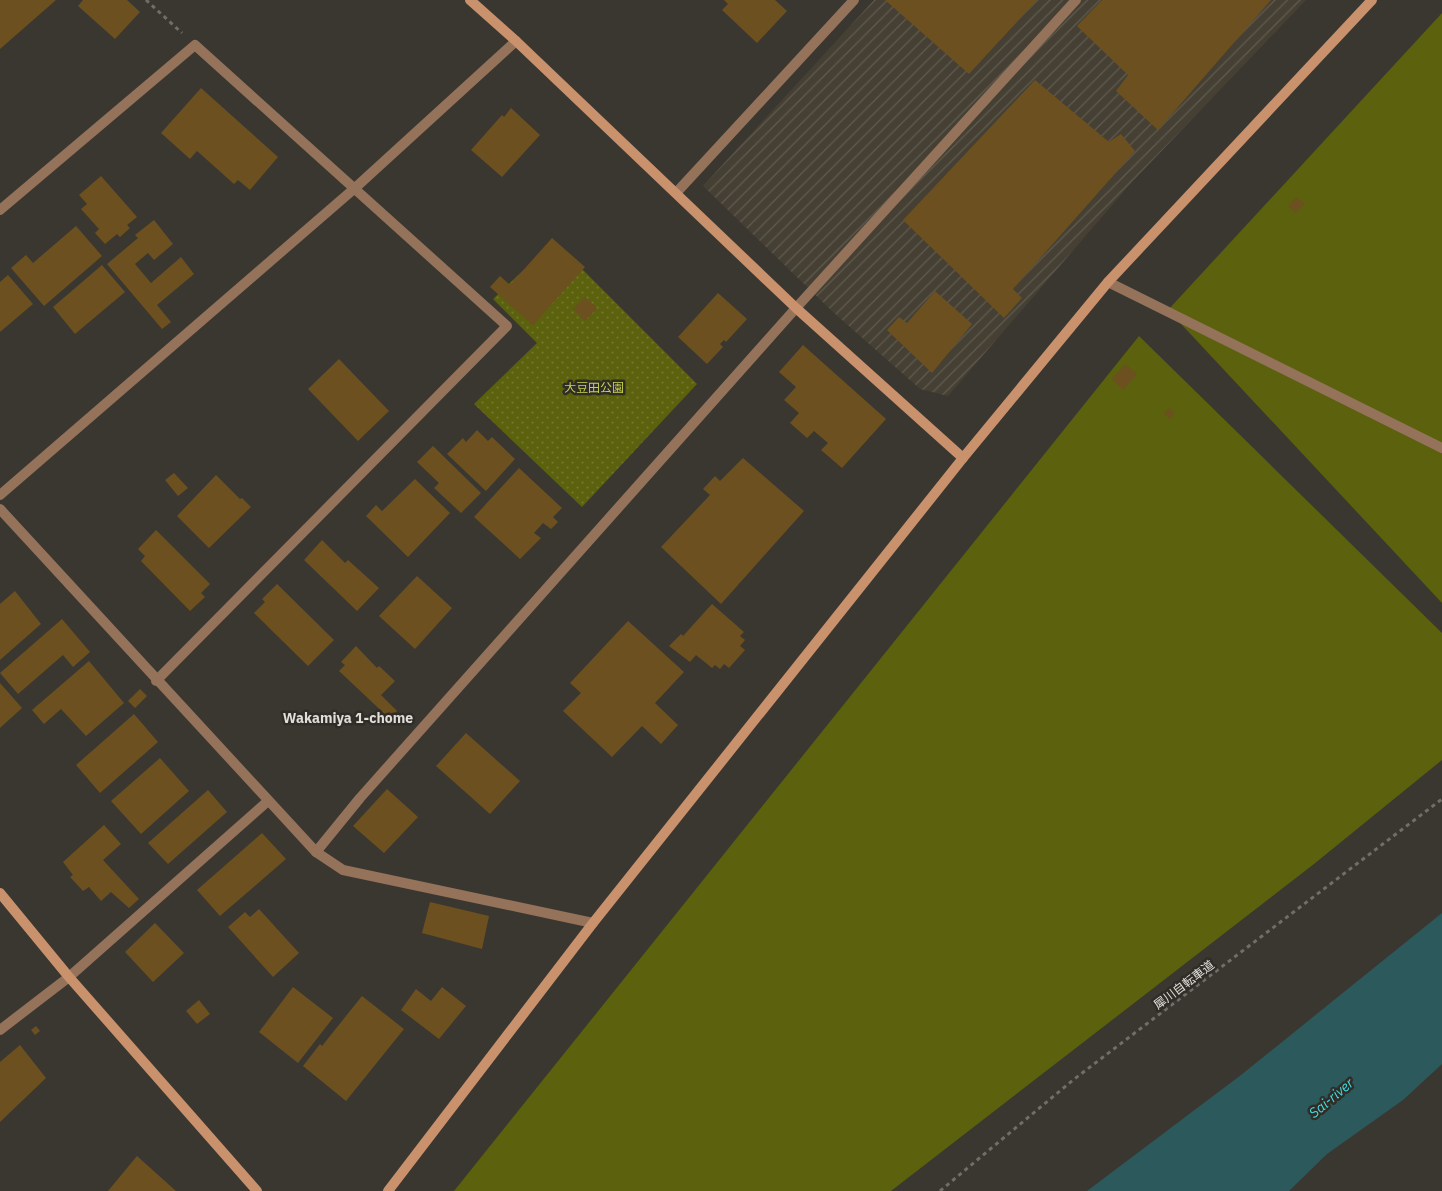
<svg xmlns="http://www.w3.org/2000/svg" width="1442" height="1191" viewBox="0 0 1442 1191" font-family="'IBM Plex Sans','Noto Sans JP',sans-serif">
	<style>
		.industrial { fill: url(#industrial-furrows) }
		.grass { fill: #5b610d }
		.park { fill: url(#park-dots) }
		.water { fill: #2c595c }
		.building { fill: #6c501f }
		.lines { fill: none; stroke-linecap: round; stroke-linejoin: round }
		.path { stroke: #716e69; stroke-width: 3; stroke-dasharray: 4 4; stroke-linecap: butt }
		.lane { stroke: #95725a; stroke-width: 10 }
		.street { stroke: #95725a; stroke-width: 10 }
		.secondary { stroke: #c9916c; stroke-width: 10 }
		.labels { text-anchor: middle; stroke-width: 5; stroke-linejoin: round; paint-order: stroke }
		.park-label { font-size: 12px; fill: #c7d34d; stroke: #302d27 }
		.street-label { font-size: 12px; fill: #e0deda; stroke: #302d27 }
		.neighbourhood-label { font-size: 14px; font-weight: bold; fill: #e0deda; stroke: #302d27 }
		.water-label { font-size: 14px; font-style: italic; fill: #41dbe3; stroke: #302d27 }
	</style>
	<defs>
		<pattern id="industrial-furrows" width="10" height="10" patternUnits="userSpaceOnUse" patternTransform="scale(1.25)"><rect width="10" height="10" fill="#454033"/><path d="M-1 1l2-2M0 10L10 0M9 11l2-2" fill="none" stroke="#605b50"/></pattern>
		<pattern id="park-dots" width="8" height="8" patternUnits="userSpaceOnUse" patternTransform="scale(1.25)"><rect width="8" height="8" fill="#5b610d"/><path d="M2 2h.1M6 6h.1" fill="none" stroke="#727730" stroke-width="1.8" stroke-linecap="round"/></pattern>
	</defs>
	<rect width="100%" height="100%" fill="#3a3731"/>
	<!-- industrial -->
	<path class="industrial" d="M874,0H1306L1132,182L948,396L920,389L833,312L703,186Z"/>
	<!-- grass -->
	<g class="grass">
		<path d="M1442,13V603L1168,310Z"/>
		<path d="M1139,336L1442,633V760L1314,864L891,1191H454Z"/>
	</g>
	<!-- park -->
	<path class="park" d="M554,241L697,384L582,507L474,404L537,343L493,299Z"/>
	<!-- water -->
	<path class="water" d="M1442,913V1064L1403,1100L1327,1154L1289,1191H1087L1241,1075Z"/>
	<!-- building -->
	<g class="building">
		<path d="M0,0H56L0,49Z"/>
		<path d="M83,0H127L140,12L115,39L78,6Z"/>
		<path d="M724,0H775L787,11L757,43L722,10L728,4Z"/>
		<path d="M885,0H1037L969,74Z"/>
		<path d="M1102,0H1271L1158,130L1116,91L1128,75L1077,26Z"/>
		<path d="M1035,80L1109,142L1121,134L1135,151L1013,289L1022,298L1004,318L903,220Z"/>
		<path d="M201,88L278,157L250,190L238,180L234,184L197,151L190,159L161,133Z"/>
		<path d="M511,108L540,135L502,177L471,150L502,115L504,117Z"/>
		<path d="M101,176L137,217L127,225L130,228L120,237L117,234L105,244L95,233L99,229L81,209L87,204L79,195Z"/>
		<path d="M1296,197L1305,204L1296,213L1288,206Z"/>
		<path d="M154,220L173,244L154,260L148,253L135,264L151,283L181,257L194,274L157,305L171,322L162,329L107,264L138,238L135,235Z"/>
		<path d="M76,226L102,256L44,306L11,268L26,255L33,263Z"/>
		<path d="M552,238L585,267L533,325L490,287L500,276L510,285Z"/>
		<path d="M102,265L125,292L75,334L53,307Z"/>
		<path d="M8,275L33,304L0,332V282Z"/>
		<path d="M935,291L972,324L932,373L887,330L899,317L907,323Z"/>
		<path d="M718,293L747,319L726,342L724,340L720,344L723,347L707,364L678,337Z"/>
		<path d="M585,297L597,308L585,321L573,309Z"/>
		<path d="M803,345L886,419L842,468L821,450L828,443L814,431L807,438L790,423L799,413L784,400L796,387L779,372Z"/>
		<path d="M339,359L389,411L358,441L308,389Z"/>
		<path d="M1125,364L1137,374L1123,390L1112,379Z"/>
		<path d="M1169,408L1175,413L1170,419L1164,414Z"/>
		<path d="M477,430L488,441L492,437L515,459L486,491L447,454L463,438L466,442Z"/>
		<path d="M433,446L481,493L461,513L434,488L439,483L417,462Z"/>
		<path d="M743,458L804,511L721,604L661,547L710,495L703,489L715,476L720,481Z"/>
		<path d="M519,468L562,508L553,517L558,522L551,529L543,523L534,533L541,538L520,559L474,517Z"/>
		<path d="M174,473L188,488L178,496L165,480Z"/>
		<path d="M216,475L240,499L242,498L251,507L209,548L177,516Z"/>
		<path d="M415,479L450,513L408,557L366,516L376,505L382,511Z"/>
		<path d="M156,530L210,584L201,593L205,597L190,611L141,561L145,556L138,549Z"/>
		<path d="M322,540L345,563L348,560L379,588L357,611L304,560Z"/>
		<path d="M417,576L452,608L415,649L379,616Z"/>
		<path d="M277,584L334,640L308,666L254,613L265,602L262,599Z"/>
		<path d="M15,591L41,624L0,660V604Z"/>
		<path d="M712,604L744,632L740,636L745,640L740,646L745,650L729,668L724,664L720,669L715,665L712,668L696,655L690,662L669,646L681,634L683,636Z"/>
		<path d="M62,619L90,652L73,667L63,655L18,694L0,673Z"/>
		<path d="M628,621L684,672L655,703L678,725L661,744L642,726L612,757L563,711L581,693L570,683Z"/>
		<path d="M356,646L377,668L379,666L395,681L381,695L397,711L390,719L339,671L345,665L341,662Z"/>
		<path d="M89,661L124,703L86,736L61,709L44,724L32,710Z"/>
		<path d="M0,683L22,708L0,728Z"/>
		<path d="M140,689L147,696L135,708L128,701Z"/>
		<path d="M134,714L158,742L100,793L76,765Z"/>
		<path d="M466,733L520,781L490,814L436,766Z"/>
		<path d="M160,758L189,791L141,834L111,801Z"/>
		<path d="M387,789L418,817L384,853L353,826Z"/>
		<path d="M208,790L227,812L168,864L148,843Z"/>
		<path d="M104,825L121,844L103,860L139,899L129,908L111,892L101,901L89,887L83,891L70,877L73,875L63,862Z"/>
		<path d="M262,833L286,859L220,916L197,890Z"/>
		<path d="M430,902L489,916L482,949L422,933Z"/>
		<path d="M259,909L299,953L273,977L228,927L245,912L250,917Z"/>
		<path d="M155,923L184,953L153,982L125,952Z"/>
		<path d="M293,987L333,1018L298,1063L259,1032Z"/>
		<path d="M442,987L466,1006L439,1039L401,1010L416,989L431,1001Z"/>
		<path d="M362,996L404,1029L346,1101L303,1066L320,1044L322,1046Z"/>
		<path d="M199,1000L210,1014L197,1024L186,1011Z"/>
		<path d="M36,1026L40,1031L35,1035L31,1030Z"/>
		<path d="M20,1045L46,1078L0,1122V1062Z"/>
		<path d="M137,1156L176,1191H108Z"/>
	</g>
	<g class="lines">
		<!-- path -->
		<g class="path">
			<path d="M146,0L182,33"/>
			<path d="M940,1191L1073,1080L1442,799"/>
		</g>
		<!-- lane -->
		<path class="lane" d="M1108,282L1442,448"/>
		<!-- street -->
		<g class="street">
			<path d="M676,193L854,0"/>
			<path d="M0,210L195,45L507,326L156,681"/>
			<path d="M0,495L355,188L516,41"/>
			<path d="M0,509L316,852"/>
			<path d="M593,923L343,870L316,852L360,798L796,308L1076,0"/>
			<path d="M0,1030L69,977L268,801"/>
		</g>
		<!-- secondary -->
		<g class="secondary">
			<path d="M470,0L516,41L796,308L963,458"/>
			<path d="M0,893L69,977L257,1191"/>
			<path d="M388,1191L593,923L963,458L1108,282L1372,0"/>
		</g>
	</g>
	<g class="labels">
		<!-- park labels -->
		<g class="park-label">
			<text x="594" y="392">大豆田公園</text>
		</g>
		<!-- street labels -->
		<g class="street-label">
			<text transform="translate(1184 985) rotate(-37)" y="4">犀川自転車道</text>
		</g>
		<!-- neighbourhood labels -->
		<g class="neighbourhood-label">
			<text x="348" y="723">Wakamiya 1-chome</text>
		</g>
		<!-- water labels -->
		<g class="water-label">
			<text transform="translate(1331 1098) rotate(-40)" y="5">Sai-river</text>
		</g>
	</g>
</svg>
